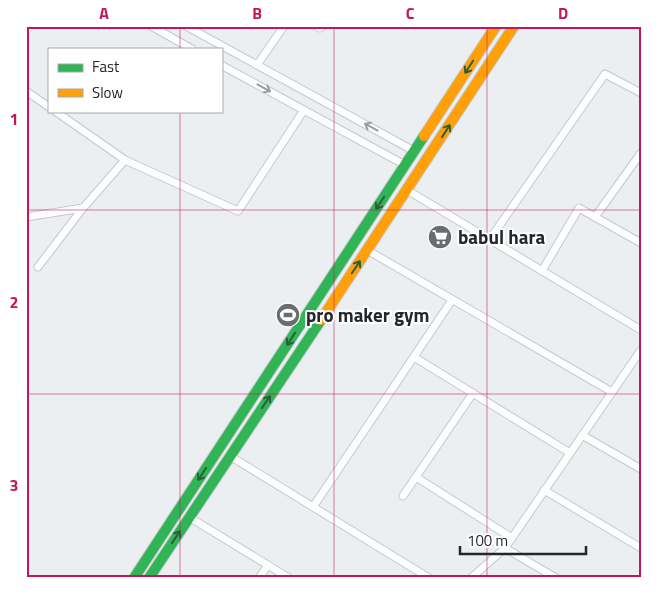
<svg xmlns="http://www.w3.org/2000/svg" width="667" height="604" viewBox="0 0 667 604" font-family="'Titillium Web',sans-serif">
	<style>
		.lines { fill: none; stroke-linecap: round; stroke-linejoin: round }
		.street-casing { stroke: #c6c9cc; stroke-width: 9 }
		.fast-casing { stroke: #c6c9cc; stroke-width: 12 }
		.slow-casing { stroke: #c6c9cc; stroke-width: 12 }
		.street { stroke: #fcfdfd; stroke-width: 7 }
		.fast { stroke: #30b455; stroke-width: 10 }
		.slow { stroke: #ff9f0a; stroke-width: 10 }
		.oneway { stroke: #295f3b }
		.oneway2 { stroke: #9b9d9e }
		.grid { fill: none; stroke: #c2185b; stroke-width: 1; stroke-opacity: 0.55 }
		.labels { text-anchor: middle; stroke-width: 4; stroke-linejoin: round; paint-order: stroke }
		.poi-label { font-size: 19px; font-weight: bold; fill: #242729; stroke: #fff; text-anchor: start }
		.neatline { fill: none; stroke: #c2185b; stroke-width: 2 }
		.grid-label { font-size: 16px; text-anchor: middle; font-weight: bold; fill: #c2185b }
	</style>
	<rect width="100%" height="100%" fill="#ebeff2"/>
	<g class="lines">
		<!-- street casing -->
		<g class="street-casing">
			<g id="street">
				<path d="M151,26L192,49"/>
				<path d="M186,26L414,151"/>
				<path d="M316,26L320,28L323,26"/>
				<path d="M221,65L405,165"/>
				<path d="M257,65L284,26"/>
				<path d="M26,91L49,107"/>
				<path d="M55,111L125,160"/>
				<path d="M407,190L641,330"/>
				<path d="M26,217L83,208L125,160L238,211L304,110"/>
				<path d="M595,217L641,153"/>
				<path d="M490,239L605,74L641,93"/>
				<path d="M367,250L612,392"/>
				<path d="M38,267L83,208"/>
				<path d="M542,271L579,208L641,243"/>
				<path d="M414,357L570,453"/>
				<path d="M582,435L641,469"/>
				<path d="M230,456L429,578"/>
				<path d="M416,477L512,538"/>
				<path d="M544,490L641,548"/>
				<path d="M403,496L473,393"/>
				<path d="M313,507L452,300"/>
				<path d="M189,517L289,578"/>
				<path d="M505,548L556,578"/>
				<path d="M259,578L268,565"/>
				<path d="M471,578L505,548L641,350"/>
			</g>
		</g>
		<!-- fast casing -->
		<g class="fast-casing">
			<g id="fast">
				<path d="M134,578L424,136"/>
				<path d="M149,578L321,320"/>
			</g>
		</g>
		<!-- slow casing -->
		<g class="slow-casing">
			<g id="slow">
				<path d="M424,136L496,26"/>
				<path d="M321,320L514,26"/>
			</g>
		</g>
		<!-- street -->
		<use href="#street" class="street"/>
		<!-- fast -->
		<use href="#fast" class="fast"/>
		<!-- slow -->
		<use href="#slow" class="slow"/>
	</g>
	<!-- one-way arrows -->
	<defs><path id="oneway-shaft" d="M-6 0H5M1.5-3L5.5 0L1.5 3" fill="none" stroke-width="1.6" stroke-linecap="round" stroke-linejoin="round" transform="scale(1.25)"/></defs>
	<g class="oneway">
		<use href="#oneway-shaft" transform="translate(469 67) rotate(123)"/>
		<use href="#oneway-shaft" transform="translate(446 131) rotate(-57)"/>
		<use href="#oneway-shaft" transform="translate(380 203) rotate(123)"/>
		<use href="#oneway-shaft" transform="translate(356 267) rotate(-56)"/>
		<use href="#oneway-shaft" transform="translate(291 339) rotate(123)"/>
		<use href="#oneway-shaft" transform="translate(266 402) rotate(-56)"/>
		<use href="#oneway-shaft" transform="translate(202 474) rotate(123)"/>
		<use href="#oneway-shaft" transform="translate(176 537) rotate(-56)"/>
	</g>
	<g class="oneway2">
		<use href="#oneway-shaft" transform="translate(264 88) rotate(29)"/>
		<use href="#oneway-shaft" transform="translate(371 127) rotate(-151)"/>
	</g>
	<!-- grid -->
	<path class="grid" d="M180,26V49M334,26V578M487,26V578M180,111V578M26,210H641M26,394H641"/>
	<!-- icons -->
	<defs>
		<g id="supermarket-disc" transform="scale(1.25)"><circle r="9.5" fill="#6a6d6f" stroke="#fff"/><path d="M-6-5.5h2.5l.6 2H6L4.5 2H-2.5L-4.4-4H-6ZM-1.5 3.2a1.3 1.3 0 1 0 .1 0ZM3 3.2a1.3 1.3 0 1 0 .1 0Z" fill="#fff"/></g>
		<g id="stadium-disc" transform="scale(1.25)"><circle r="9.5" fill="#6a6d6f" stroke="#fff"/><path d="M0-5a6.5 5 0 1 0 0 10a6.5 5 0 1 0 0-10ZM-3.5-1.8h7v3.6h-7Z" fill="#fff"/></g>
	</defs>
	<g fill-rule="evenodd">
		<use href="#supermarket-disc" x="440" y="237"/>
		<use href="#stadium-disc" x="288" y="315"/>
	</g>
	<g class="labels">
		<!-- poi labels -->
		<g class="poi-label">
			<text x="458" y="244">babul hara</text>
			<text x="306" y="322">pro maker gym</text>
		</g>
	</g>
	<!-- border -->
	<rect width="667" height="604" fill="none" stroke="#ffffff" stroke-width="55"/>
	<!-- legend -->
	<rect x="48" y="48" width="175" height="65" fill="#ffffff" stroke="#a7a9a9"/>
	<rect x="58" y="64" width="25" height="8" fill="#30b455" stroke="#a7a9a9"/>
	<text x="92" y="72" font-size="15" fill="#242729">Fast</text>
	<rect x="58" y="89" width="25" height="8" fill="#ff9f0a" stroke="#a7a9a9"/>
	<text x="92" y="98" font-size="15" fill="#242729">Slow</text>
	<!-- scale -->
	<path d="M460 546v8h126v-8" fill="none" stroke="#242729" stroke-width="2.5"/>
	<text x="467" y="546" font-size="15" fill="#242729" stroke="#ffffff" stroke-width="4" paint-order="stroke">100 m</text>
	<rect x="28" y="28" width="612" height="548" class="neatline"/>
	<g class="grid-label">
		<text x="104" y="19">A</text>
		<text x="257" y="19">B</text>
		<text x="410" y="19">C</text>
		<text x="563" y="19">D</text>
		<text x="14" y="125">1</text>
		<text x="14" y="308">2</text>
		<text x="14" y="491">3</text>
	</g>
</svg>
